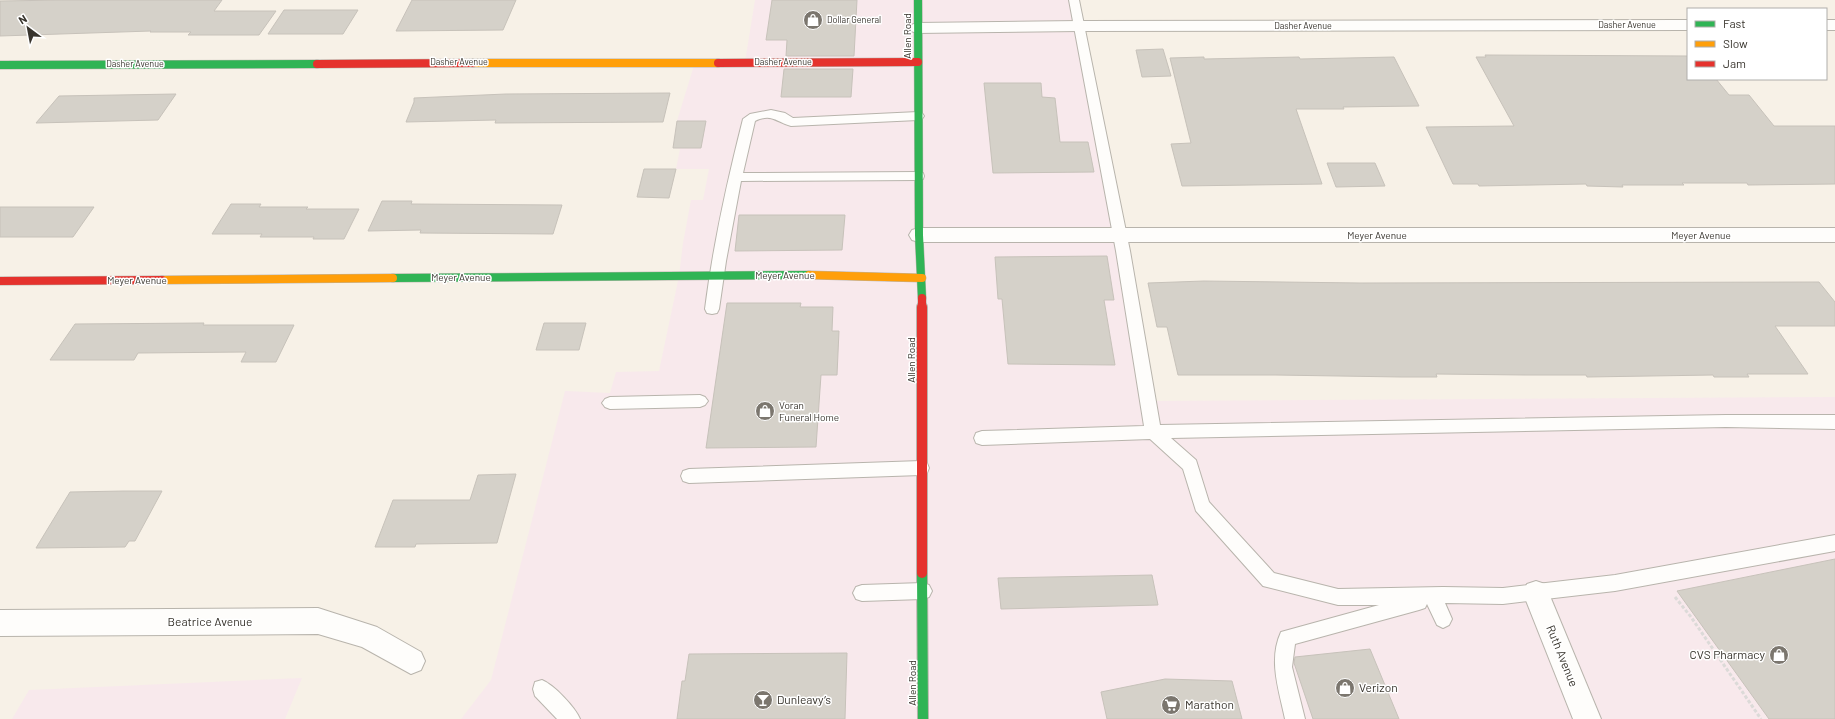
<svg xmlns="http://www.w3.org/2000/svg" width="1835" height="719" viewBox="0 0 1835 719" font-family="Barlow,sans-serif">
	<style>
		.commercial { fill: #f8e9ec }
		.building { fill: #d5d1c9; stroke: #c7c2ba }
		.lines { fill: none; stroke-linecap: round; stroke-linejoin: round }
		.lane-casing { stroke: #b8b4ac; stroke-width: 2 }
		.street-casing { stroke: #b8b4ac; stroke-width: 2 }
		.fast-far1-casing { stroke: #b8b4ac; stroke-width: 9 }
		.fast-casing { stroke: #b8b4ac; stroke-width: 12 }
		.slow-casing { stroke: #b8b4ac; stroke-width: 9 }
		.jam-far1-casing { stroke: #b8b4ac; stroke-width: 9 }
		.jam-casing { stroke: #b8b4ac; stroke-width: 12 }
		.path { stroke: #dcdad8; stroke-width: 3; stroke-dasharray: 3.5 2; stroke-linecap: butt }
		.lane { fill: #fefdfb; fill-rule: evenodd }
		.street { fill: #fefdfb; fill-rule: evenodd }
		.fast-far1 { stroke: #30b455; stroke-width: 8 }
		.fast { stroke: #30b455; stroke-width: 10 }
		.slow { stroke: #ff9f0a; stroke-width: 8 }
		.jam-far1 { stroke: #e5322d; stroke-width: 8 }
		.jam { stroke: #e5322d; stroke-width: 10 }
		.labels { text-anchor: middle; stroke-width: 3; stroke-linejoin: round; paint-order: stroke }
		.far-poi-label { font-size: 9px; fill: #38342d; stroke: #fff; text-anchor: start }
		.far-street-label { font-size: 9px; fill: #38342d; stroke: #fff }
		.street-label { font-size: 10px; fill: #38342d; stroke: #fff }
		.poi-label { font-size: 10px; fill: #38342d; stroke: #fff; text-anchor: start }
		.near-street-label { font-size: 12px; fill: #38342d; stroke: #fff }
		.near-poi-label { font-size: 12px; fill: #38342d; stroke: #fff; text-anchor: start }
	</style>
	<rect width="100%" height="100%" fill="#f7f1e7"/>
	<!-- commercial -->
	<g class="commercial">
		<path d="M755,0H1074L1148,401L1835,397V719H461L491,680L565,391L610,393L616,372L659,371L679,276L683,243L691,200H703L709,169H676L680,149L673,148L677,121L695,62H745Z"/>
		<path d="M302,678L285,719H12L29,690Z"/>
	</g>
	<!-- building -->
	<g class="building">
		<path d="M63,0H222L214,11H276L259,35H188L191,32H150L151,31L0,36V1Z"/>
		<path d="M412,0H516L503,30L396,31Z"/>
		<path d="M772,0H857L854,56H786L787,40H766Z"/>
		<path d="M284,10H358L343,34H268Z"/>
		<path d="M1163,49L1171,76L1142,77L1136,50Z"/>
		<path d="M1485,55L1688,56V79H1716L1729,95H1749L1774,126H1835V184L1748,185L1747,183H1682L1684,185H1622L1623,187L1587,186L1586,184L1479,186L1478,184H1453L1426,127L1514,126L1476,57H1486Z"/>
		<path d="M1204,57V59L1299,57L1300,59L1394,57L1419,106L1343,107L1344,109H1296L1322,184L1182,186L1171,144L1191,143L1170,58Z"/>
		<path d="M784,69H853L851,97H781Z"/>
		<path d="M984,83H1041L1042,97L1055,98L1060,142H1088L1094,172L993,173Z"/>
		<path d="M670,93L663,122L495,123L496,120L406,122L414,102V98L506,94Z"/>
		<path d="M176,94L158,120L36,123L59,96Z"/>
		<path d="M677,121H706L701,148H673Z"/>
		<path d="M1327,163H1375L1385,186L1336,187Z"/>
		<path d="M644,169H676L669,198L637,197Z"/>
		<path d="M382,201H412L411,204L562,205L553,234L420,233L421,230L368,231Z"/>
		<path d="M231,204H261L259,207H308L306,209H359L344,239H313L314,237H260L262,234H212Z"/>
		<path d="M0,207H94L73,237H0Z"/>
		<path d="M739,215H845L842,250L735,251Z"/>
		<path d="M1107,256L1114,300H1104L1115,365L1008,364L1002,299H998L995,257Z"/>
		<path d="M1204,281L1360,283L1819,282L1835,302V326H1775L1808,374H1747L1749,377H1714L1713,375L1587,377L1586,375H1525L1436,374L1437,377H1401L1276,375H1178L1167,327H1157L1148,283Z"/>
		<path d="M727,303H801L800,307H833L832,331H839L837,375H821L816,447L706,448Z"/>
		<path d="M204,323L203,325H294L276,362H241L246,352L138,353L134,360H50L75,324Z"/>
		<path d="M544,323H586L579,350H536Z"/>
		<path d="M516,474L497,543L416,544L415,547H375L393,500H470L478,475Z"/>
		<path d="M124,491H162L135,541H129L125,547L36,548L70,492Z"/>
		<path d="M1835,559V719H1769L1677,591Z"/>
		<path d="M1152,575L1158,605L1001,609L998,578Z"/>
		<path d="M1370,649L1399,719H1313L1294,663L1295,657Z"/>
		<path d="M847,653L845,719H677L682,681H685L689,654Z"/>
		<path d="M1165,679L1232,681L1242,719H1107L1101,692Z"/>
	</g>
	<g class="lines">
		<!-- lane casing -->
		<g class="lane-casing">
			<g id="lane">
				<path d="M1069,0H1079L1130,251L1160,425L1726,415H1835V429L1726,427L1171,438L1196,460L1209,502L1274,573L1338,589L1443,587L1503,588L1615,575L1835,535V551L1615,591L1503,604L1445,603L1452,619L1449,625L1443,628L1437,625L1427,604L1425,608L1419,610L1295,644L1292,667L1305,719H1285C1279,690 1268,660 1281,632L1379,605H1338L1263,586L1196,511L1183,469L1150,439L982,445L976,443L974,438L976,433L982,431L1144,426L1116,251Z"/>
				<path d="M771,110L785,113L793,118L918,112L922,113L924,116L922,119L918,120L791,126C776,122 772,113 755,121L743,173L918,172L923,173L924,176L923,179L918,180L741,181L726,261L719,309L717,313L712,314L707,313L705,309C713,245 727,182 743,119L750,114Z"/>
				<path d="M700,395L705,397L708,401L705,405L700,407L610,409L605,407L602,403L605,399L610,397Z"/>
				<path d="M921,461L927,463L929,468L927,473L921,475L689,483L683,481L681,476L683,471L689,469Z"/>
				<path d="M923,583L929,585L932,591L929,597L923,599L862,601L856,599L853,593L856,587L862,585Z"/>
				<path d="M542,680C554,685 575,707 580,719H557L535,696L533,689L535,682Z"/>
			</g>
		</g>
		<!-- street casing -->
		<g class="street-casing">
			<g id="street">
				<path d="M1688,20V30L1079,31L917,33L911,31L909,28L911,25L917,23L1079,21Z"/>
				<rect x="1826" y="20" width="9" height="10"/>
				<path d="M919,228H1835V242H919L912,240L909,235L912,230Z"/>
				<path d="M1536,581L1545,584L1601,719H1573L1523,593L1527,584Z"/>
				<path d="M318,608L377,627L421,652L425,661L421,670L411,674L362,647L318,634L0,636V610Z"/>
			</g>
		</g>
		<!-- fast-far1 casing -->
		<g class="fast-far1-casing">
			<g id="fast-far1">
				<path d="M918,0L919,235L922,298"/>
				<path d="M0,65L317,64"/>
				<path d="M393,278L809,275"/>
			</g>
		</g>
		<!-- fast casing -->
		<g class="fast-casing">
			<path id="fast" d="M922,573L923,719"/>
		</g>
		<!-- slow casing -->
		<g class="slow-casing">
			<g id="slow">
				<path d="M473,63H718"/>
				<path d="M809,275L922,278"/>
				<path d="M162,280L393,278"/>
			</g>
		</g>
		<!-- jam-far1 casing -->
		<g class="jam-far1-casing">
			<g id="jam-far1">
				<path d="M718,63L918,62"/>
				<path d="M317,64L473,63"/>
				<path d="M0,281L162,280"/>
				<path d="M922,298V308"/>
			</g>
		</g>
		<!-- jam casing -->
		<g class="jam-casing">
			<path id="jam" d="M922,307V573"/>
		</g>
		<!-- path -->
		<path class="path" d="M1675,597L1691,617L1761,719"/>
		<!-- lane -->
		<use href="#lane" class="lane"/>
		<!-- street -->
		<use href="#street" class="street"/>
		<!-- fast-far1 -->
		<use href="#fast-far1" class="fast-far1"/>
		<!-- fast -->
		<use href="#fast" class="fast"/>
		<!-- slow -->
		<use href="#slow" class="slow"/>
		<!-- jam-far1 -->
		<use href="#jam-far1" class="jam-far1"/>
		<!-- jam -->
		<use href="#jam" class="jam"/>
	</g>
	<!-- icons -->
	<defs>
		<g id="shop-disc" transform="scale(1)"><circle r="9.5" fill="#7b766e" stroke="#fff"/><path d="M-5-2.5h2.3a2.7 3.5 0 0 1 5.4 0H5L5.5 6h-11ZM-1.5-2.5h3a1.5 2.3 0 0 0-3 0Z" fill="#fff"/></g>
		<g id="bar-disc" transform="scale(1)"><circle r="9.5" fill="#7b766e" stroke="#fff"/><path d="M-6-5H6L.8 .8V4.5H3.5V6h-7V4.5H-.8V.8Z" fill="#fff"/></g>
		<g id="supermarket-disc" transform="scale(1)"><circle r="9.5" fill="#7b766e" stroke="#fff"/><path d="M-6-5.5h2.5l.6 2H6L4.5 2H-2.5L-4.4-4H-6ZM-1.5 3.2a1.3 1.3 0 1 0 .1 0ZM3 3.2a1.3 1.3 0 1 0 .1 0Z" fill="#fff"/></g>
	</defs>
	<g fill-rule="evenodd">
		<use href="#shop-disc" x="813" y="20"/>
		<use href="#shop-disc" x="765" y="411"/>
		<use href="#shop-disc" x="1779" y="655"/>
		<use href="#shop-disc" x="1345" y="688"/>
		<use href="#bar-disc" x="763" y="700"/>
		<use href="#supermarket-disc" x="1171" y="705"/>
	</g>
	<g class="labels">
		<!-- far-poi labels -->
		<g class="far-poi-label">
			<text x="827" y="23">Dollar General</text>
		</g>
		<!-- far-street labels -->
		<g class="far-street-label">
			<text x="1627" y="28">Dasher Avenue</text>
			<text x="1303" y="29">Dasher Avenue</text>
			<text x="459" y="65">Dasher Avenue</text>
			<text x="783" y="65">Dasher Avenue</text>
			<text x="135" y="67">Dasher Avenue</text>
		</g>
		<!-- street labels -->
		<g class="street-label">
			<text transform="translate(907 36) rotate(-90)" y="4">Allen Road</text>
			<text x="1377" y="239">Meyer Avenue</text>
			<text x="1701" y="239">Meyer Avenue</text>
			<text x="785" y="279">Meyer Avenue</text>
			<text x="461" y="281">Meyer Avenue</text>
			<text x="137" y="284">Meyer Avenue</text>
			<text transform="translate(911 360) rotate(-90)" y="4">Allen Road</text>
			<text transform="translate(912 683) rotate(-90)" y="4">Allen Road</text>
		</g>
		<!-- poi labels -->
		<g class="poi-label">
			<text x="779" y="409">Voran<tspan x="779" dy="12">Funeral Home</tspan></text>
		</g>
		<!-- near-street labels -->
		<g class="near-street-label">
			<text x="210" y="626">Beatrice Avenue</text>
			<text transform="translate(1562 656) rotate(68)" y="4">Ruth Avenue</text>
		</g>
		<!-- near-poi labels -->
		<g class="near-poi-label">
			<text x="1765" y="659" text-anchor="end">CVS Pharmacy</text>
			<text x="1359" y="692">Verizon</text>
			<text x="777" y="704">Dunleavy’s</text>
			<text x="1185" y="709">Marathon</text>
		</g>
	</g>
	<!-- legend -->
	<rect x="1687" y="8" width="140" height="72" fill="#ffffff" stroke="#afaeab"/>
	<rect x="1695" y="21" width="20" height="6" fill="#30b455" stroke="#afaeab"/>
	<text x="1723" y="28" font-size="12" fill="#38342d">Fast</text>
	<rect x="1695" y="41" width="20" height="6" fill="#ff9f0a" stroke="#afaeab"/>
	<text x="1723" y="48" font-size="12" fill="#38342d">Slow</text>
	<rect x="1695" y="61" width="20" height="6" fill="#e5322d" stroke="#afaeab"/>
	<text x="1723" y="68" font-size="12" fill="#38342d">Jam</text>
	<!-- north arrow -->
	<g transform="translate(28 28) rotate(328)" stroke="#ffffff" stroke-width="3" paint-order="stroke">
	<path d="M0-3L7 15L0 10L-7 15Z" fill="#38342d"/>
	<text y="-6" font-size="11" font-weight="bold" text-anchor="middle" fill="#38342d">N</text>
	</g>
</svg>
